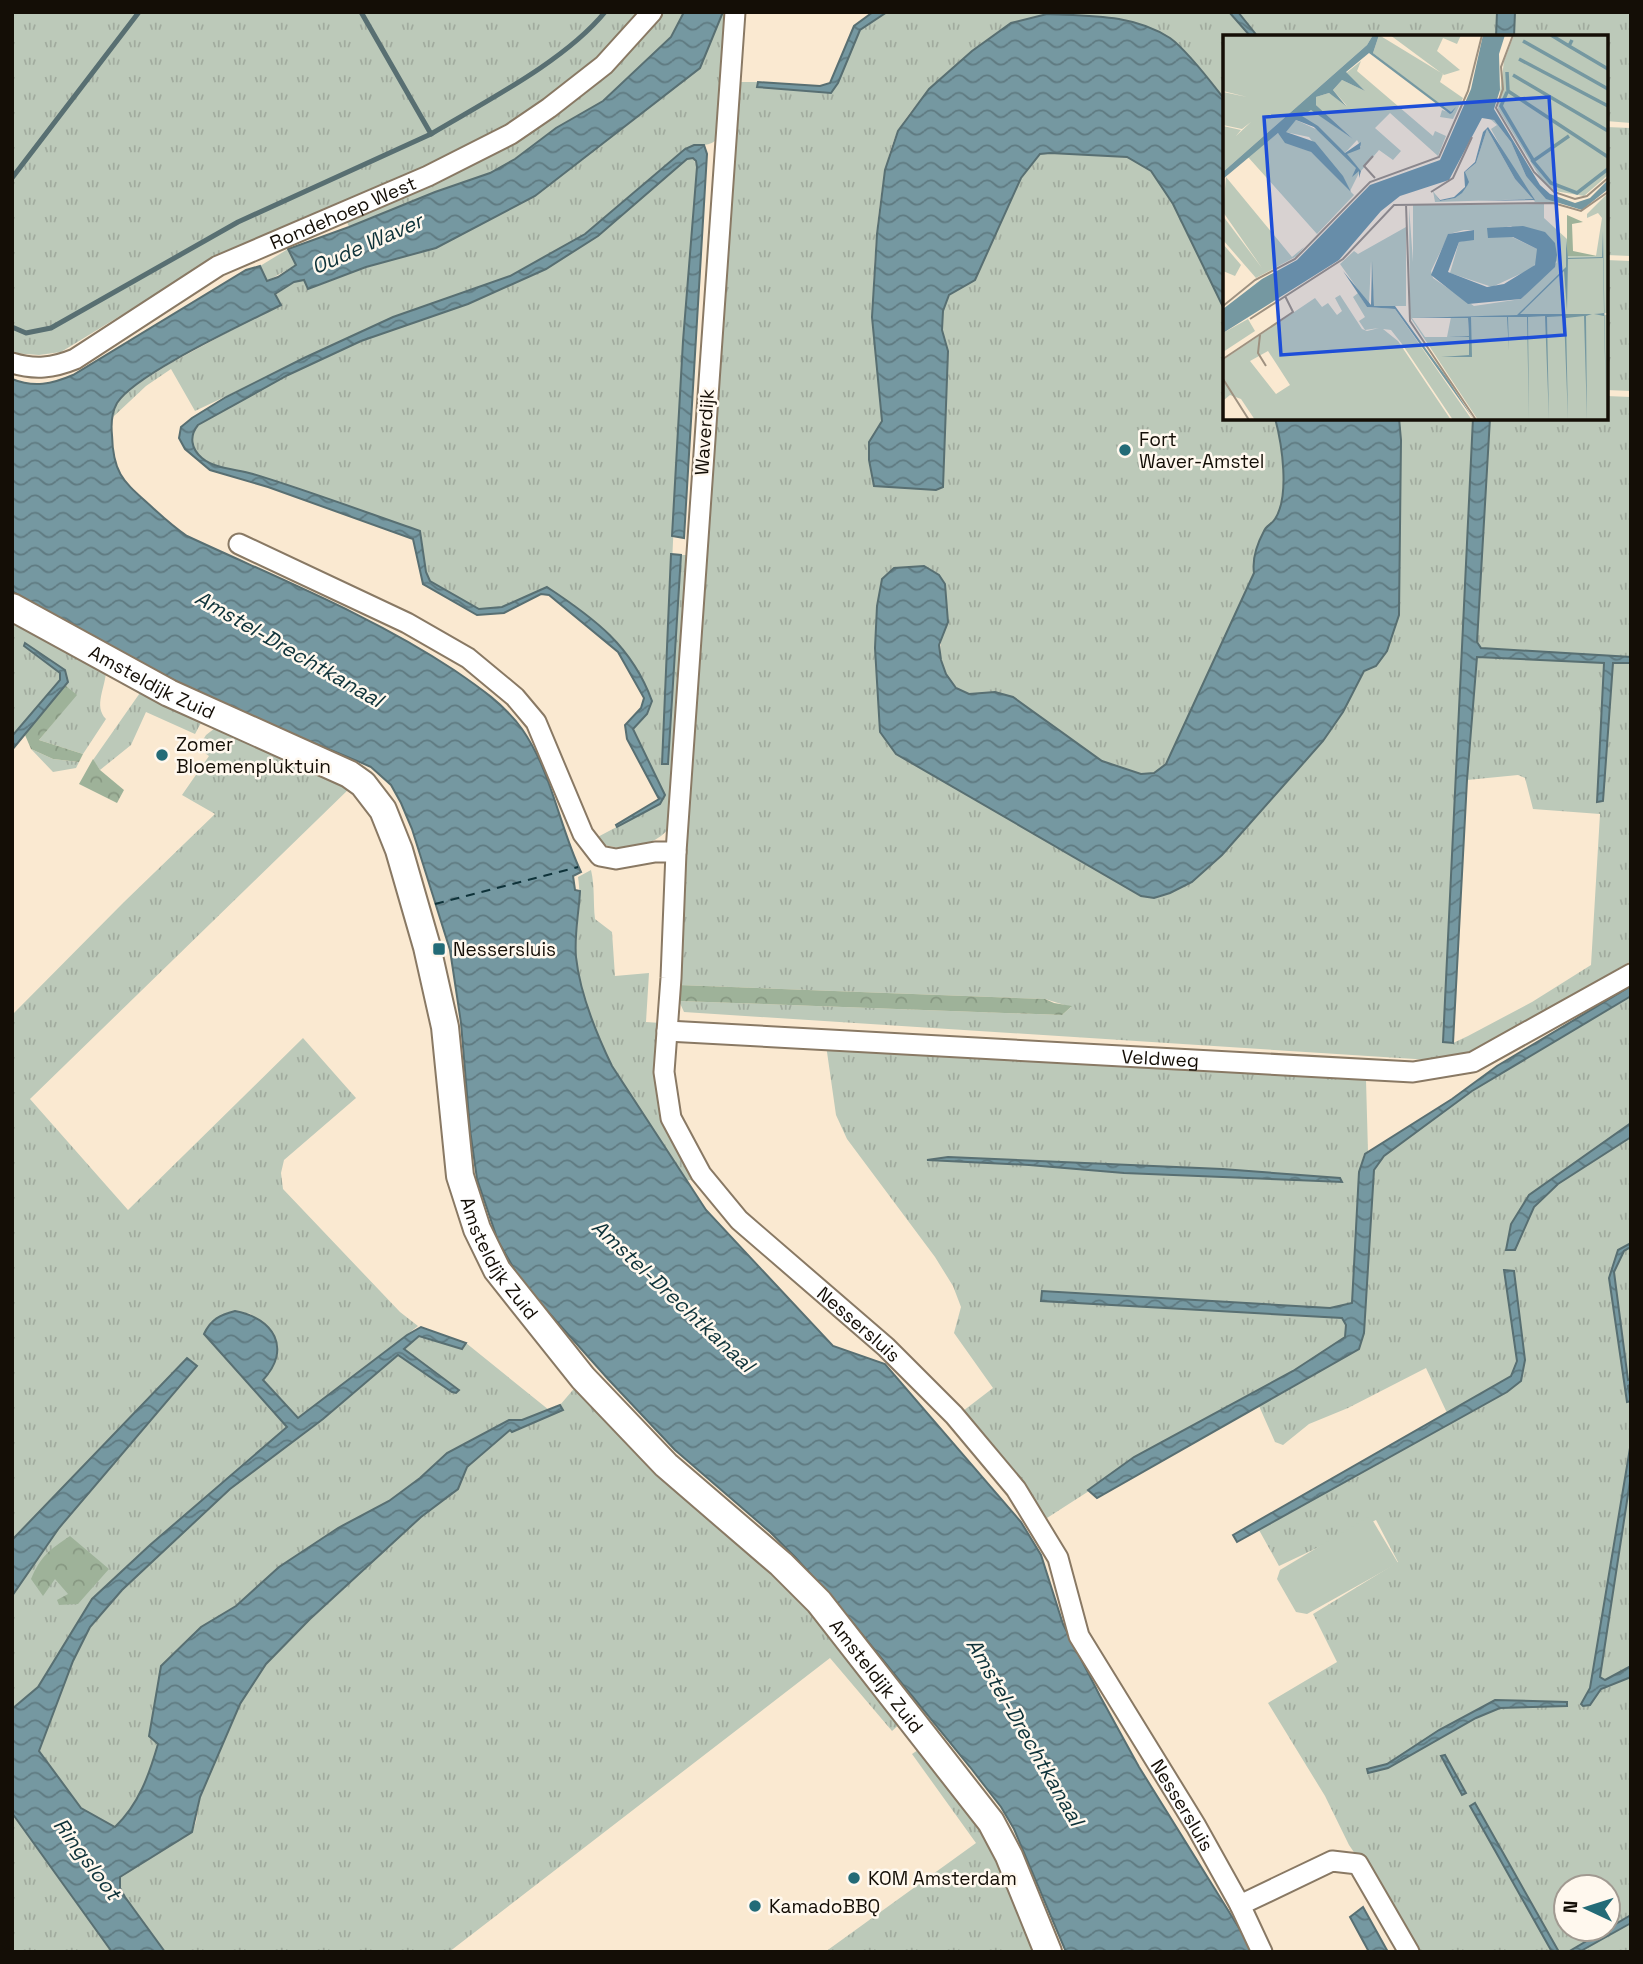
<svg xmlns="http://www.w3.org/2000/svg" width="1643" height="1964" viewBox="0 0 1643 1964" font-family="'Space Grotesk',sans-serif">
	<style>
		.grass { fill: url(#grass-tufts); fill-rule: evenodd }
		.forest { fill: url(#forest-crowns) }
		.pitch { fill: #bcc9b9 }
		.water { fill: url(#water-waves); stroke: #586f72; stroke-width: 2 }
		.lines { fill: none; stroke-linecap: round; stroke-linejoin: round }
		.stream { stroke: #586f72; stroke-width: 5 }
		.ferry { stroke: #0e3239; stroke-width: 2; stroke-dasharray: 9 7; stroke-linecap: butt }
		.street-casing { stroke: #897964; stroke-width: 23 }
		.secondary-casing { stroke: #897964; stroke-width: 30 }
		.street { stroke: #fff; stroke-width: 19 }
		.secondary { stroke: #fff; stroke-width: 26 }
		.poi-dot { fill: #236b77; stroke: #fff8ee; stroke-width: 2.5 }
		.labels { text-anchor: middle; stroke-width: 5; stroke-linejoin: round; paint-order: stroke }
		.street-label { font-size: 19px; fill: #140e06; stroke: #fff8ee }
		.poi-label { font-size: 19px; fill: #140e06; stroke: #fff8ee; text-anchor: start }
		.water-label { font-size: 21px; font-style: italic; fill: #0e3239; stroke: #fff8ee }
		.inset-river { fill: none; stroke: #7598a1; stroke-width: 3.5 }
		.inset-road { fill: none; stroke: #9e9180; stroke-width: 2 }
		.view { fill: #1d4ed8; fill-opacity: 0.15; stroke: #1d4ed8; stroke-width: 3.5 }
		.inset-edge { fill: none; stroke: #140e06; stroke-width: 3.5 }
	</style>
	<defs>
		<pattern id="grass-tufts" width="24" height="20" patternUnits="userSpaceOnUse" patternTransform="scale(1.75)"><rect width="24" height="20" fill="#bcc9b9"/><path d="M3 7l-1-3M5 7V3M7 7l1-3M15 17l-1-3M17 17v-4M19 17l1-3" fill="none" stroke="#a1ab9e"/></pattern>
		<pattern id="forest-crowns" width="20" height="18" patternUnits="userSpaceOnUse" patternTransform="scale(1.75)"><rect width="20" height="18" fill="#9eb299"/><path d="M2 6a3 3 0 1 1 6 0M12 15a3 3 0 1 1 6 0" fill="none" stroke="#879882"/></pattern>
		<pattern id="water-waves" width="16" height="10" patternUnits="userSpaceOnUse" patternTransform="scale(1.75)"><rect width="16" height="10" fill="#7598a1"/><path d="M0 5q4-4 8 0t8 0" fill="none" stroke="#5f7a81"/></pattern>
	</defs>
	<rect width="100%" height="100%" fill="#fae9d1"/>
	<!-- grass -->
	<g class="grass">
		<path d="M12,12H642L607,55L559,94L496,132L403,179L202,266L61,352L39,355L12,353Z"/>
		<path d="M659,12H684L671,37L603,101L556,129L515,159L490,173L435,192L349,227L346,220L457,170Z"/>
		<path d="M723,12H728L715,141C707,147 694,145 685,149L585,234L510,276L393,317L195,411L171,369L146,386L113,417L116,404L131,388L169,364L280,304L275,295L294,282L304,280L309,289L492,218L535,196L700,68Z"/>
		<path d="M887,12H1229L1251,37H1225V100L1205,76L1011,23C969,53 927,84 899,129C877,166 870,295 874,339C875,354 885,413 880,424C877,430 872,436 869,442L874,486L936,490L943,487L948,351L942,330L943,311L949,295L975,280L1021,178L1040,154L1050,153L1127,157L1151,171L1173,204L1225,311V418H1275C1282,444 1290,496 1275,519C1272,524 1266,526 1264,531C1257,543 1252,559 1254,572L1173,754C1168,761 1163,770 1154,773C1146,776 1136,772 1128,770C1120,767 1110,765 1102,761C1073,747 1043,715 1014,698C995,687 973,701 957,688C941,676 937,652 943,634L877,606L875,648L880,732L896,754L1141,896L1170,893L1192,882L1222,855L1323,741L1343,712L1365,670L1376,666L1387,651L1399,614L1401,440L1399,418H1473L1443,1042L1453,1043L1468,1036L1532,1002L1591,965L1600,814L1533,809L1525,778L1518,775L1467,780L1477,657L1604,663L1598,802L1603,801L1613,662L1631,663V961L1492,1042L1463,1056L1446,1061L684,1012L679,1001L1062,1015L1071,1007L1045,999L679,985L681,851L733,82H758L757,87L831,93L838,83L860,30Z"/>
		<path d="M1238,12H1497L1496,37H1258Z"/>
		<path d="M1515,12H1631V123L1606,121V37H1514Z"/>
		<path d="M1606,127L1631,128V256L1606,255Z"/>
		<path d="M693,158L697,167L683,341L662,763L668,764L681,555H688L670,827C654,849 615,853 592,840L660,804L663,790L633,729L647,714L652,701C632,646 594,618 547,588L502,607L479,609L430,581L426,572L420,531C364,512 309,491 253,474C237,469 215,468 202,458C191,449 189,436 198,425L288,375L361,341L468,304L546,269L598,236L687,159Z"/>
		<path d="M288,249L296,265L267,281L260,266Z"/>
		<path d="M1606,260L1631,261V391L1606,390Z"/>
		<path d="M1606,396L1631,397V657L1481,648L1476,642L1490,418H1606Z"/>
		<path d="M12,616L106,670C106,687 93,706 106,719L83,754L39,740L76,695L65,685L68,682L65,670L24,646L60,673V680L12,736Z"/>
		<path d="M142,690L203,719L195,734L146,712L131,745L100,770L93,760Z"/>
		<path d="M219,725L352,786L30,1099L128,1210L303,1038L356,1098L284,1160L281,1173L283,1189L400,1312L418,1326L298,1419L263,1380L270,1373L251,1314L235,1311L204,1334L287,1427L150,1545L92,1599L38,1687L12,1709V1596L59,1528L197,1367L12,1540V1015L124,902L215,814L182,795L209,756L198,748L206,735Z"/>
		<path d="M31,749L53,759L79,762L76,768L53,772Z"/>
		<path d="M591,870C595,887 593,902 595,919L612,932L615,976L649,973L646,1022L661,1023L659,1081L699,1178L685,1181L612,1066C598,1037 576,985 576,953C576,927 582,902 578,877Z"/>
		<path d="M1631,996V1123L1529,1195L1506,1249L1515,1250L1534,1208L1558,1184L1631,1137V1243L1618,1250L1609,1278L1627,1401H1631V1442L1589,1693L1590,1705L1601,1689L1631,1677V1915L1608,1928V1887H1566V1929H1607L1568,1952H1559L1475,1804L1470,1806L1552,1952H1416L1382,1893L1349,1845L1325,1796L1268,1703L1337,1662L1313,1614L1398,1562L1376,1520L1279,1566L1259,1530L1507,1392L1521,1381L1525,1360L1514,1271H1505L1517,1361L1511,1376L1447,1413L1426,1368L1348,1408L1309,1424L1283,1445L1275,1442L1259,1406L1359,1349L1364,1333L1374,1170L1384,1156L1472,1091ZM1495,1700L1567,1706L1500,1708L1476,1718L1388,1768L1368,1769L1387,1764L1439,1730Z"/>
		<path d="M826,1045L1210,1068L1366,1080L1368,1152L1364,1154L1359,1172L1353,1303L1330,1308L1042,1292L1041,1301L1342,1318L1346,1325L1345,1337L1293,1371L1134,1457L1089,1491L1047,1518L989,1441L963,1411L993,1388L954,1333L961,1307L953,1286L935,1257L847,1139L836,1115Z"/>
		<path d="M1631,1247V1379L1628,1381L1614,1272L1624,1251Z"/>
		<path d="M419,1336L461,1349L466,1343L549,1410L522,1420H509L447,1453L420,1478L389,1501L338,1528L279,1567L251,1594L236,1606L201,1627L187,1642L148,1778L131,1810L115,1827L81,1808L39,1751L73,1661L90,1627L122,1590L230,1489L323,1419L398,1355L456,1393L459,1389L403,1349Z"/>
		<path d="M578,1384L678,1494L793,1588L902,1722L892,1731L830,1658L449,1952H165L125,1897L120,1888V1877L192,1832L196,1822L200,1797L240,1704L266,1664L310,1619L421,1517L458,1489L467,1467L510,1430L562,1409L560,1405Z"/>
		<path d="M1631,1475V1666L1605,1680L1600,1677Z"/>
		<path d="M921,1748L989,1838L1039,1952H825L976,1843L912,1754Z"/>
		<path d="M12,1813L19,1822L112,1952H12Z"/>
		<path d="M1631,1923V1952H1579Z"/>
	</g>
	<!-- forest -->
	<g class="forest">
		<path d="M65,685L77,695L39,740L83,754L79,762L53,759L31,749L25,735Z"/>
		<path d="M93,759L100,770L124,790L117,803L79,784Z"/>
		<path d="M679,985L1045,999L1054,1003L1072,1006L1062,1015L679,1001Z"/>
		<path d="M70,1536L109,1569L78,1604L59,1605L57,1600L68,1594L55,1579L43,1596L31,1579C41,1556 49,1550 70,1536Z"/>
	</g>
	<!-- pitch -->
	<path class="pitch" d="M1370,1516L1398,1563L1307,1614L1296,1612L1277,1579L1280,1570Z"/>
	<!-- water -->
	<g class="water">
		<path d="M684,12H723L700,68L535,196L436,248L366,267L308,289L304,280L294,282L275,294L281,305C246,323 135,374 117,403C112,412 111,425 112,435C113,477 126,483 154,509C165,519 175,528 187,536C277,578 371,615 454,670C479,687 505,705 522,729C552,772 559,826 581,872L573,876L575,890L580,891C579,912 574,936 576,957C580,994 596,1033 612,1066L706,1210L833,1346L885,1364L1021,1522L1041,1555L1063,1624L1100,1696L1139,1767L1254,1952H1066L1014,1829L1001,1807L970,1767L834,1600L795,1557L770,1532L675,1450L608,1379L524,1285L517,1274L498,1241L477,1179L470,1130L461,1023L450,950L412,829L401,803L391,785L371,767C331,749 289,734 248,716C167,679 89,636 12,591V379C34,388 52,384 73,375L246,270L260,266L267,281L278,277L296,265L288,249L349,227L435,192L490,173L515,159L556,128L603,101L671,37Z"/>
		<path d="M873,12H887L860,30L838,83L831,93L757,87L758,82L820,86L830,83L854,26Z"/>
		<path d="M1229,12H1238L1258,37H1251Z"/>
		<path d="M1497,12H1515L1514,37H1496Z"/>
		<path d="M1047,14C1090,16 1133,14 1170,38C1187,50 1211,82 1225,100V311L1173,204L1151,171L1127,157L1050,153L1040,154L1021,178L975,280L949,295L943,311L942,330L948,351L943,487L936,490L874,486L869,460V442L882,421L872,317L877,234L885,170L898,131L929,89L972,51L1011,23Z"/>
		<path d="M694,145H704L707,154L684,538L672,536L683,341L697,167L696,161L693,158L687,159L598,236L546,269L468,304L361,341L288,375L198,425C189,436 191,449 202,458C215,469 237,469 253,474C309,491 365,512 420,531L426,572L430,581L479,609L502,607L547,587C594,618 632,646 652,701L647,714L633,729L665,795L660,804L617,827L616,825L659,799L627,739L625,725L641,708L644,698L618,652L549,595L541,594L504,613L477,615L423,584L413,539L268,487L210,470L185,449L179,438L181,427L192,418L226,397L304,358L393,317L510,276L585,234L685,149Z"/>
		<path d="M1275,418H1399L1401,440L1399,615L1387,651L1376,666L1364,671L1343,712L1323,741L1222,855L1192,882L1170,893L1154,898L1141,896L896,754L880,732L875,648L877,606L882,579L894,568L924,566L939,575L945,584L948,622L939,645L941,660L946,674L956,688L969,694L995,692L1013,697L1102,761L1141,774L1154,773L1166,764L1254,573C1252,559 1257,544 1264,531C1266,526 1272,524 1275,519C1290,496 1282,444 1275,418Z"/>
		<path d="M1473,418H1490L1477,642L1481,648L1631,657V663H1613L1603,801L1597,802L1604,663L1477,657L1467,780L1453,1043L1443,1042Z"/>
		<path d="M671,554L681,555L668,764H662Z"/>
		<path d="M25,643L65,670L68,682L12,750V736L60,680V673L24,646Z"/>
		<path d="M1631,986V996L1472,1091L1384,1156L1374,1170L1364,1333L1359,1349L1097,1498L1088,1490L1134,1457L1293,1371L1345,1337L1346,1325L1342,1318L1041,1301L1042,1291L1330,1308L1352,1303L1359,1172L1365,1154L1452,1099L1497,1066Z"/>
		<path d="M1631,1123V1137L1558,1184L1534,1207L1515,1250H1506L1511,1224L1529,1195Z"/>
		<path d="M948,1157L1222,1169L1340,1178L1342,1182L1124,1173L1029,1165L927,1160Z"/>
		<path d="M1631,1243V1247L1624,1251L1614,1272L1628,1380L1631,1379V1384L1628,1386L1631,1401L1627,1402L1609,1278L1618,1250Z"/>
		<path d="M1504,1270L1514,1271L1525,1360L1521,1381L1507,1392L1237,1542L1233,1535L1511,1376L1517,1361Z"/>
		<path d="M235,1311C274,1318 292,1349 263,1380L298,1418L407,1335L421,1327L466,1343L462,1349L419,1336L404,1349L459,1390L456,1393L452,1392L398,1355L323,1419L230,1489L122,1590L90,1627L73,1661L39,1751L81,1808L115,1827C139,1804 149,1775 158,1744L149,1736L161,1666L201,1627L236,1606L279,1567L338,1528L389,1501L420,1478L447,1453L509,1420H522L560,1405L563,1410L512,1432L510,1430L467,1467L458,1489L421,1517L310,1619L266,1664L240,1704L200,1797L192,1832L120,1877V1888L125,1897L165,1952H112L12,1813V1709L38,1687L92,1599L150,1545L287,1427L204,1334C211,1319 220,1315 235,1311Z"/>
		<path d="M187,1358L197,1366L59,1528L12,1596V1540Z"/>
		<path d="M1631,1442V1475L1600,1677L1605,1680L1631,1666V1677L1601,1689L1590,1705L1583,1706L1581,1704L1590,1688Z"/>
		<path d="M1495,1700L1567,1702V1706L1500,1708L1476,1718L1388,1768L1368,1773L1367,1769L1387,1764L1439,1730Z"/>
		<path d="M1445,1755L1466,1793L1462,1795L1441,1756Z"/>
		<path d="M1475,1803L1559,1952H1552L1470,1806Z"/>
		<path d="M1363,1907L1388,1952H1369L1350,1917Z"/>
		<path d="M1631,1915V1923L1579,1952H1568Z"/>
	</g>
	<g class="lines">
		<!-- stream -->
		<g class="stream">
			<path d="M361,12L431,134C486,101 565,61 605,12"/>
			<path d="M12,178L139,12"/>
			<path d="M12,327L26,333L51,328L238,222L431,134"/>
		</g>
		<!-- ferry -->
		<path class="ferry" d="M435,904L578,867"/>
		<!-- street casing -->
		<g class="street-casing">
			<g id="street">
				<path id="s1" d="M735,12L676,852L671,978L664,1072L671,1118L701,1174L739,1220L886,1347L954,1415L1016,1489L1058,1558L1079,1636L1196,1826L1240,1905L1262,1952"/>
				<path id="s2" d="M12,363C35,370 53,368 75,359L218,266L428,176L511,134L549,108L604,65L652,12"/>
				<path d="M239,544L407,623L468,658L515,697L536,722L583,834L600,856L616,859L655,852H676"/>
				<path id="s3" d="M667,1031L1413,1072L1473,1062L1631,974"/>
				<path d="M1240,1905L1332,1861L1358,1864L1409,1952"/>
			</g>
		</g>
		<!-- secondary casing -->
		<g class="secondary-casing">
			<g id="secondary">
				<path id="s4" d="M12,607L169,693L349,774L363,784L383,810L399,850L427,947L445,1027L460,1176L477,1229L497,1270L583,1378L666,1465L781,1564L819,1602L991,1822L1009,1856L1048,1952"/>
			</g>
		</g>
		<!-- street -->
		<use href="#street" class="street"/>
		<!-- secondary -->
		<use href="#secondary" class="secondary"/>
	</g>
	<!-- markers -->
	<g class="poi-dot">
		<circle cx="1125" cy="450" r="7"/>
		<circle cx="162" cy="755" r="7"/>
		<rect x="432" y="942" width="14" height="14" rx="3.5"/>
		<circle cx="854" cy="1878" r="7"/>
		<circle cx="755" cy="1906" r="7"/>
	</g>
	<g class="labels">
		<!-- street labels -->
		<g class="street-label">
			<text dy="7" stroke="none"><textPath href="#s2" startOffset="371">Rondehoep West</textPath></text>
			<text transform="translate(704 432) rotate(-86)" y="7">Waverdijk</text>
			<text dy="7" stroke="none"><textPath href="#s4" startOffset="159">Amsteldijk Zuid</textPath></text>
			<text dy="7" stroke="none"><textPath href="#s3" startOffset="494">Veldweg</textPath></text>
			<text dy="7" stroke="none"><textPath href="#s4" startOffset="894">Amsteldijk Zuid</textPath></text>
			<text dy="7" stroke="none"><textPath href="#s1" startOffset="1391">Nessersluis</textPath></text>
			<text dy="7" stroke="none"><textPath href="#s4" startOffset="1461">Amsteldijk Zuid</textPath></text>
			<text dy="7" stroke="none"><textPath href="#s1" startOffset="1979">Nessersluis</textPath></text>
		</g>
		<!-- poi labels -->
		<g class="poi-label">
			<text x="1139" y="446">Fort<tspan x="1139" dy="22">Waver-Amstel</tspan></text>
			<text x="176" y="751">Zomer<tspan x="176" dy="22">Bloemenpluktuin</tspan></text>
			<text x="453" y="956">Nessersluis</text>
			<text x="868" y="1885">KOM Amsterdam</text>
			<text x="769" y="1913">KamadoBBQ</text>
		</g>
		<!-- water labels -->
		<g class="water-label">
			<text transform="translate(367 244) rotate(-24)" y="7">Oude Waver</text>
			<text transform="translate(289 649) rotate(30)" y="7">Amstel-Drechtkanaal</text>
			<text transform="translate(673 1296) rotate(43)" y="7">Amstel-Drechtkanaal</text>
			<text transform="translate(1025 1732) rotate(60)" y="7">Amstel-Drechtkanaal</text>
			<text transform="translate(87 1859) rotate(53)" y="7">Ringsloot</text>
		</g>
	</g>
	<!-- overview -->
	<g transform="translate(1223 35)">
		<rect width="385" height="385" fill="#fae9d1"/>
		<path d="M0,0H150L144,10L0,137V91L18,95L13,101L28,87L19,94L0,90V57L24,62L0,56ZM156,0L220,39L217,47L240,63L230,84L217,82L219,75L228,78L150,18ZM167,0H238L234,9L220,3L214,16L237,35L221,40ZM291,0H385V140L361,161L332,156L318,144L275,74L281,26ZM138,26L134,36L210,101L212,96L223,101L215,121L167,78L152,93L178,116L170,125L156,115L138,136L123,119L138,112L134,105L122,118L78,81L88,74L130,104L93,70V62L106,58L124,71L110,55L119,45L142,56L123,38ZM266,83L271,85L288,107L303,141L334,168L312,167L298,149L268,94L274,90ZM73,85L97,96L137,136L127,156L131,160L94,199L25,122L55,98L88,117L125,152L86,102L62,97ZM264,94L292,144L310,164L212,167L210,156L217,166L231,163L244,151L242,137L253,128ZM3,142L69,222L81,212L74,221L33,243L0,205V181L39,233L0,177ZM385,158V278L372,279L385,280V385H255L187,282L186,171L190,227V170L321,169V183L344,204V221H373L379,183L375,178L364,183V179ZM288,191L334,227L298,264L251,271L210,243L208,236L226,199L241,195H251L245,205L236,207L227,238L269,252L308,234L314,227V214L273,194ZM369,279L248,282L246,302H233L246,301L245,282H228L224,302H202L189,283ZM183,192V271H151L148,226L146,270L117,229L131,216L135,219ZM0,209L18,230L12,241L0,236ZM135,258L144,272L172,274L249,385H230L179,309L168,295L160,294L175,306L228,385H32L18,364L7,360L1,365L0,325L92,263L99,272L105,268L114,280L119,276L112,263L117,260L139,294L144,296L156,293L142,295L136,286L142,282L130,262ZM45,316L67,350L53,359L27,326ZM25,284L32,296L0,317V298Z" fill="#bcc9b9" fill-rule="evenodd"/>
		<path d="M344,180L360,187L349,189L350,216L374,221H344Z" fill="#9eb299"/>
		<path d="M150,0H156L150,18L228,77L233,72L229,78L227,79L219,73L146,18L123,37L142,56L119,45L110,55L123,71L106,58L93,62V70L130,104L88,75L79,81L95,91L122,118L138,107L137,114L124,119L138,136L136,143V136L129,142L133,133L91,92L73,85L63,97L92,107L120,141L128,157L88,117L62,108L55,98L0,144V137L144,10ZM260,0H282L276,19L277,55L271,74L317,150L327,159L352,168L367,163L385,145L384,155L359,175L323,164L303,141L288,107L271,85L259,83L226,145L177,161L158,176L116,225L0,298V274L39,244L74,225L147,150L217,125L248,54ZM265,92L312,165L255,166L310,164L292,144L264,94L253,128L242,137L246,147L244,151L239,158L232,163L217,166L212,159L217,165L231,162L242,152L241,137L252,127L260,97ZM300,191L322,197L332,208L334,220L332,232L298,264L245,269L208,240L225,199L251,195V205L236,207L225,237L264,252L281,249L312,230L314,214L290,202L265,203L264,193ZM380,196L383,370L381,281L371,279L381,278L380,223L345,224L344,276L341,236L297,279H369L363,281L364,385L361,281L343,283L345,385L341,281L324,282L326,385L322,281L305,282L306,385L304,282H285L286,316L284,282H248L249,322H218L246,320V302L226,301H246L245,283H189L294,280L343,232V205L345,223L379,222ZM149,226L151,271H172L224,343L251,385L172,274L144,272L120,236L148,270Z" fill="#7598a1"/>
		<path class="inset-river" d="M328,0L346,11L349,5M300,6L385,54M346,11L385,34M296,24L385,71M284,37L285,56L385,122M290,40L385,96M284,57L278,71L310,125M346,101L310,126L328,148L354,158L385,134"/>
		<path class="inset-road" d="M290,0L278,32L280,54L273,73L311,137L331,157L352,164L364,161L385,143M150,121L141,131L152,143M208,157L230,143L249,102M183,169L187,286L253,385M0,271L32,245L72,224L147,147L216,122L245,56L259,0M27,284L120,224L171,170L330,168L358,176L385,157M37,300L35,318L43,331M0,324L70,277L62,261M0,344L26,385"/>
		<path class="view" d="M326,62L342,300L58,320L41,82Z"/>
		<rect width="385" height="385" class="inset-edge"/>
	</g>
	<!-- border -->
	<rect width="1643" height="1964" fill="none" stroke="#140e06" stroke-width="28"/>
	<!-- north arrow -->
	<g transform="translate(1587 1908) rotate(274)"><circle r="33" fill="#fff8ee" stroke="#a19a91" stroke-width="2"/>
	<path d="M0-5L12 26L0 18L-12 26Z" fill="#236b77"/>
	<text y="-10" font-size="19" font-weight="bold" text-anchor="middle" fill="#140e06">N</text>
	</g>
</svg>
